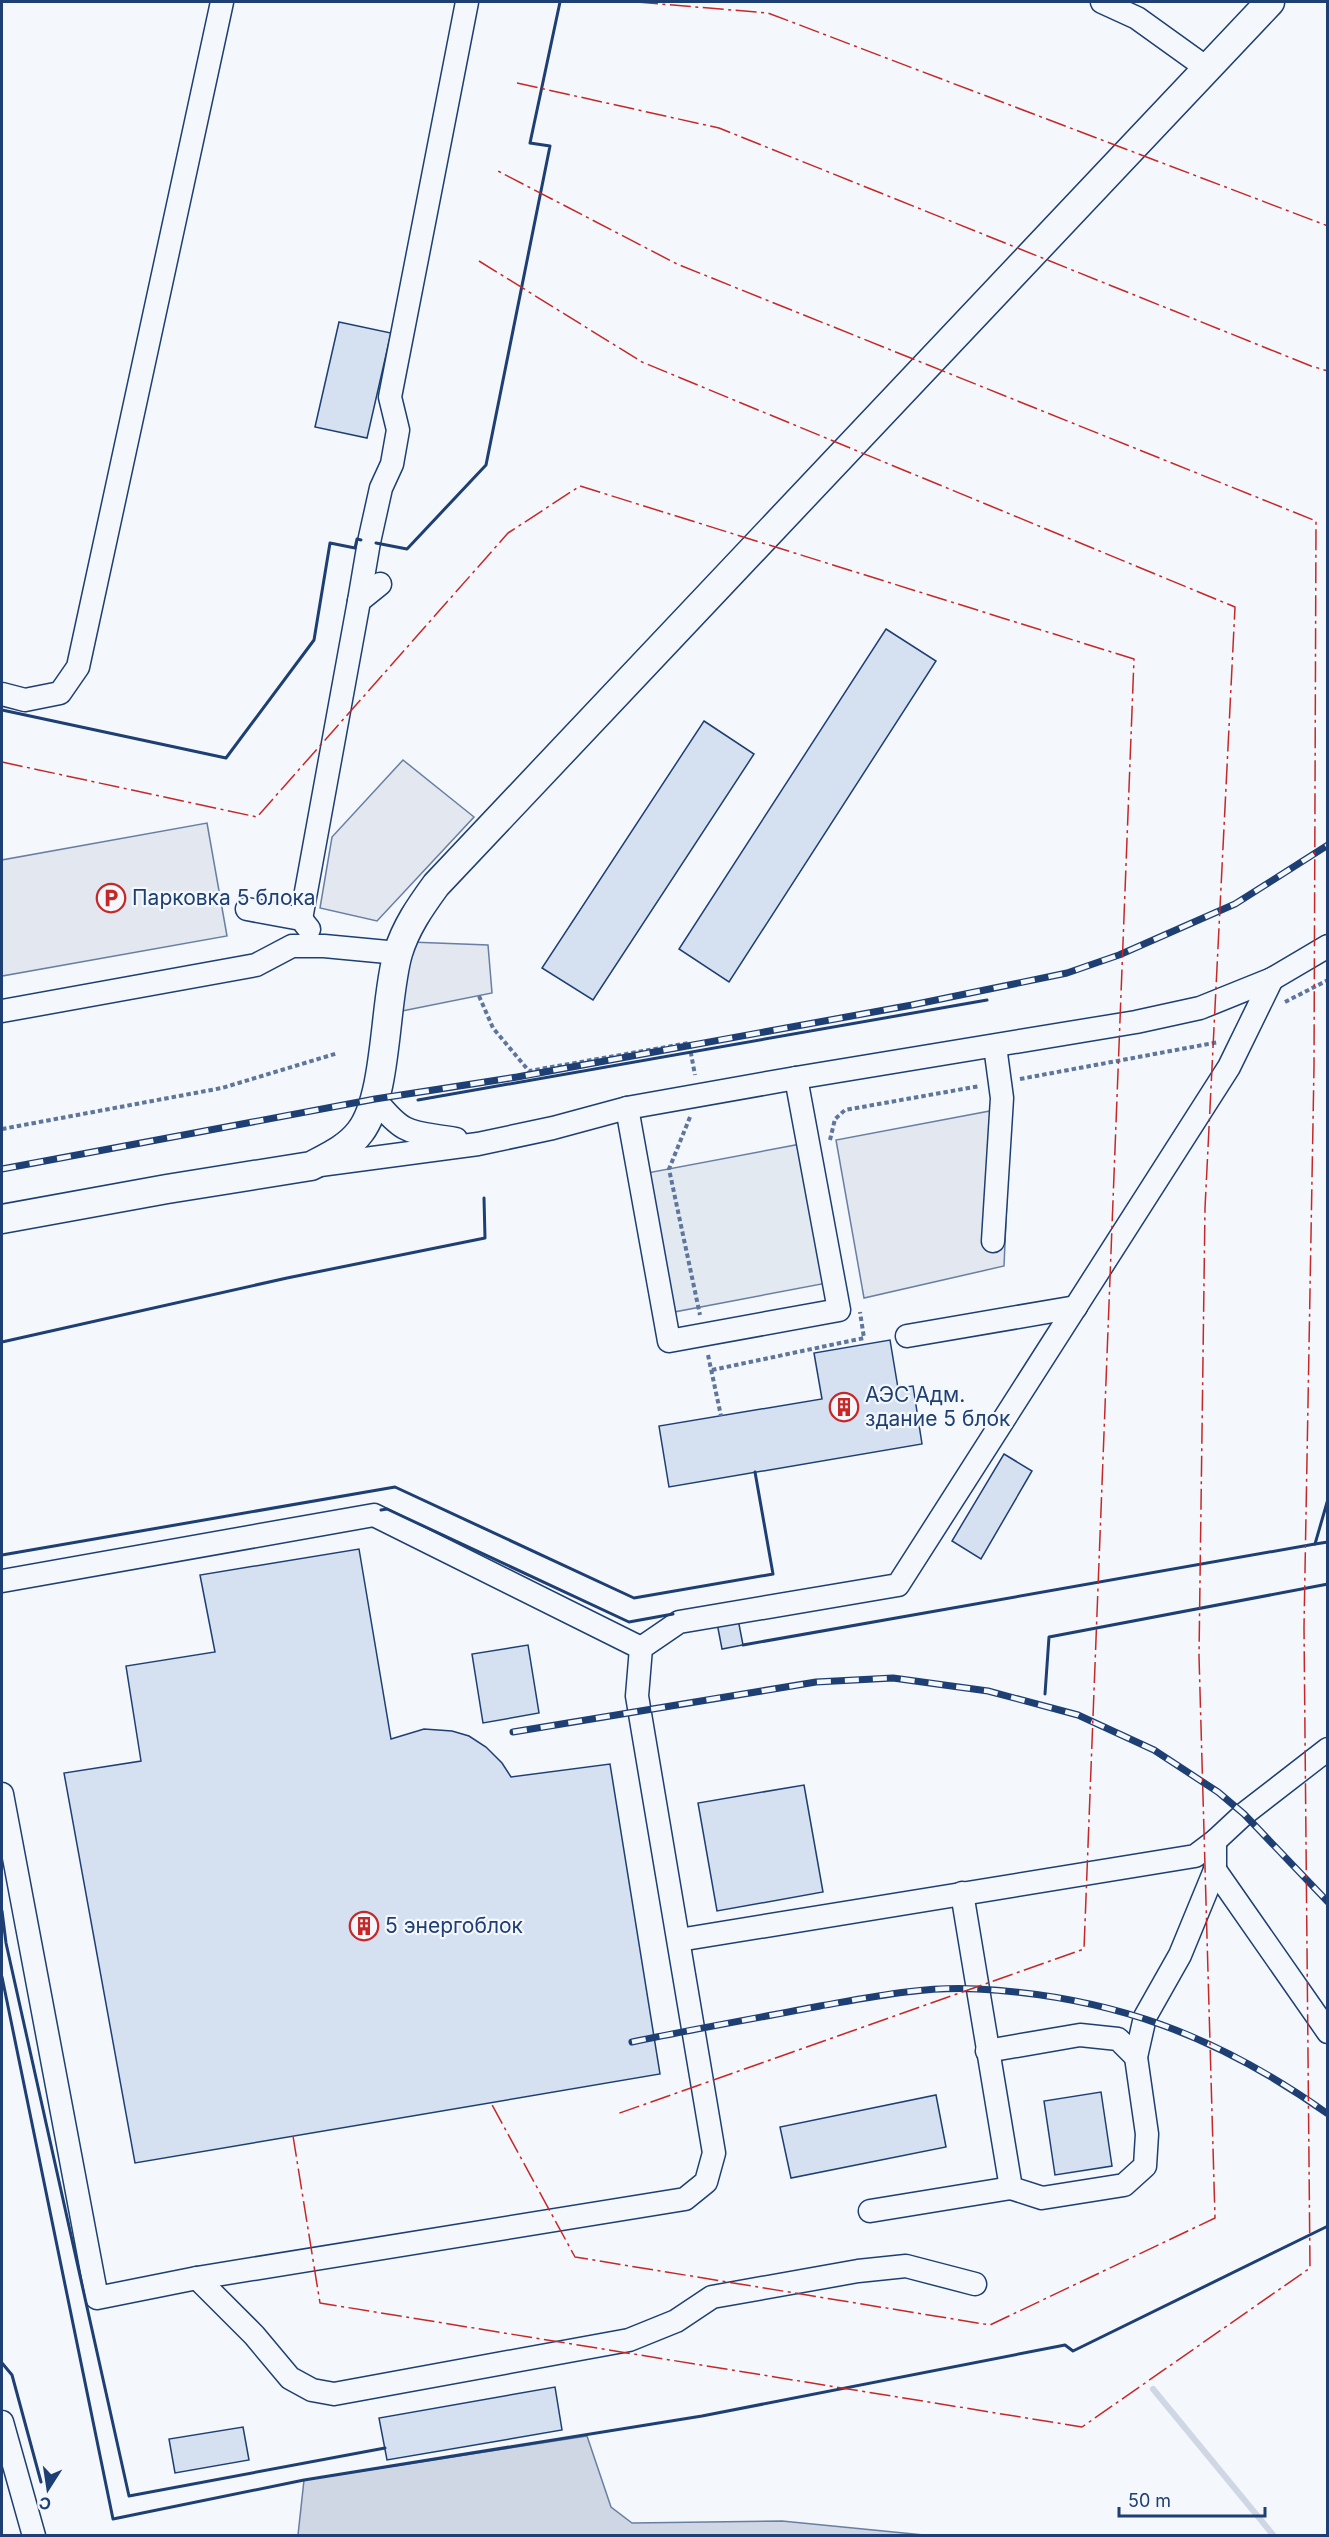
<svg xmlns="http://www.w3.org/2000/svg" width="1329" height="2537" viewBox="0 0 1329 2537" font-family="Inter,sans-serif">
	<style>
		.green { fill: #e3e9f0; stroke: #687fa3; stroke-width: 1.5 }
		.parking { fill: #e3e8f0; stroke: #687fa3; stroke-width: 1.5 }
		.water { fill: #cfd7e4; stroke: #687fa3; stroke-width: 1.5 }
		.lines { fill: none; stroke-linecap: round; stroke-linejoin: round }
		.stream { stroke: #cfd7e4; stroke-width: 6 }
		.building { fill: #d5e0f0; stroke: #1d3f73; stroke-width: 1.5 }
		.minor-casing { stroke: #1d3f73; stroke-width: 25 }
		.major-casing { stroke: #1d3f73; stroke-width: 31 }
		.path { stroke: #5e769c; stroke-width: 4; stroke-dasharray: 4.5 3; stroke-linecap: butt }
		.minor { stroke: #f4f7fb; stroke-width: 22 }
		.major { stroke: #f4f7fb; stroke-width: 28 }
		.rail-casing { stroke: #1d3f73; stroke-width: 7 }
		.rail { stroke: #f4f7fb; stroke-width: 4.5; stroke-dasharray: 14; stroke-linecap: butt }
		.wall { stroke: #1d3f73; stroke-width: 3 }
		.power { stroke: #c62828; stroke-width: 1.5; stroke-dasharray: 21 4.5 3 4.5; stroke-linecap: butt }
		.labels { text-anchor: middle; stroke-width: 4.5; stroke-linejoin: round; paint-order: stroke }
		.poi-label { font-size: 21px; fill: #1d3f73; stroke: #f4f7fb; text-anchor: start }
	</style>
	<rect width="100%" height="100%" fill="#f4f7fb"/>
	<!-- green -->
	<path class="green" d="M801,1144L827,1283L674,1312L647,1173Z"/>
	<!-- parking -->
	<g class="parking">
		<path d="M403,760L474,817L377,921L320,908L332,837Z"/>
		<path d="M207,823L227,936L2,976V860Z"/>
		<path d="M410,942L488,945L492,993L397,1012Z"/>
		<path d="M1011,1107L1004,1266L864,1298L836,1140Z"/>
	</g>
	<!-- water -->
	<path class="water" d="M587,2436L611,2507L632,2523L782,2521L924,2535H298L304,2480Z"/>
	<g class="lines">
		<!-- stream -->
		<path class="stream" d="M1153,2389L1274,2536"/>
	</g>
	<!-- building -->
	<g class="building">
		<path d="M339,322L391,333L367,438L315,427Z"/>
		<path d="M886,629L936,661L729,982L679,949Z"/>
		<path d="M704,721L754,754L593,1000L542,968Z"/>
		<path d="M890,1340L898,1388L913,1386L922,1444L669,1487L659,1426L822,1399L814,1353Z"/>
		<path d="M1004,1454L1032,1471L981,1559L952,1541Z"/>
		<path d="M359,1549L391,1739L424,1729L452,1731L469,1736L486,1747L502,1763L511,1777L610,1764L660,2074L135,2163L64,1773L141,1761L126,1666L215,1652L200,1575Z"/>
		<path d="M738,1619L743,1645L722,1649L717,1623Z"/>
		<path d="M528,1645L539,1713L483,1723L472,1654Z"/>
		<path d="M804,1785L823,1892L717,1911L698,1803Z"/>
		<path d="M1101,2092L1112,2166L1055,2175L1044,2101Z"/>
		<path d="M936,2095L946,2147L791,2178L780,2127Z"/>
		<path d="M555,2387L562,2430L387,2460L379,2418Z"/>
		<path d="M243,2427L249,2460L175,2473L169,2439Z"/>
	</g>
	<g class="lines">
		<!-- minor casing -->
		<g class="minor-casing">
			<g id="minor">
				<path d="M1102,2L1137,18L1208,69"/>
				<path d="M359,601L369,542L381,488L392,464L398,430L390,397L467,2"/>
				<path d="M2,694L25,700L60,693L78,667L222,2"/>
				<path d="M247,909L301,919L309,929"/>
				<path d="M301,919L359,601L380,584"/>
				<path d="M2,1011L256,965L292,946H324L398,953"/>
				<path d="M375,1099C406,1138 411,1131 456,1139"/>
				<path d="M627,1108L669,1341L839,1310L796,1078"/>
				<path d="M320,1165L478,1144L553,1128L627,1108L796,1078L1136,1022L1200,1008L1272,979L1328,946"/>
				<path d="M993,1241L1002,1098L995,1046"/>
				<path d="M907,1336L1076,1307"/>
				<path d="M2,1581L374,1515L641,1648"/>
				<path d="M2,1794L97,2298L197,2278L685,2199L706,2182L714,2153L637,1696L641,1648L679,1622L898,1585L1229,1067L1272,979"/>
				<path d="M1215,1870L1328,2032"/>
				<path d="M962,1893L1011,2188L1042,2198L1124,2185L1145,2166L1147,2134L1136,2057L1145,2017L1180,1955L1215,1870V1841"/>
				<path d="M679,1940L1195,1856L1215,1841L1244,1814L1328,1749"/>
				<path d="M987,2051L1080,2035L1118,2039L1136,2057"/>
				<path d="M870,2211L1011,2188"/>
				<path d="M197,2278L254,2335L290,2378L312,2390L334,2394L629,2340L676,2321L712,2297L858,2271L906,2266L975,2284"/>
				<path d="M2,2422L34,2536"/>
			</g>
		</g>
		<!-- major casing -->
		<g class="major-casing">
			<path id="major" d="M2,1219L167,1189L311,1166C328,1157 348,1148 360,1132C388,1096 384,1001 398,953C406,927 420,907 436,885L1270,2"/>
		</g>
		<!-- path -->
		<g class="path">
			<path d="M479,996L493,1028L529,1071L689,1043L695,1075"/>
			<path d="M1285,1002L1328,980"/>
			<path d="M1020,1079L1219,1042"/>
			<path d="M690,1117L669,1169L700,1315"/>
			<path d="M2,1129L222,1088L338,1053"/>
			<path d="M830,1140L835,1119L845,1110L980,1086"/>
			<path d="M708,1355L721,1416"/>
			<path d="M712,1370L864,1338L860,1312"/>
		</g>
		<!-- minor -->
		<use href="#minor" class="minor"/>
		<!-- major -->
		<use href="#major" class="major"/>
		<!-- rail casing -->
		<g class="rail-casing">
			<g id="rail">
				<path d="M2,1169L375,1099L517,1077L912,1005L1067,973L1119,955L1235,904L1328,845"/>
				<path d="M513,1732L816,1682L893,1678L988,1691L1078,1715L1154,1750L1218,1792L1244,1814L1328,1902"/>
				<path d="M632,2042C694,2029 757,2018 820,2006C871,1997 924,1986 977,1989C1112,1996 1218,2036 1328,2114"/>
			</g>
		</g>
		<!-- rail -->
		<use href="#rail" class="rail"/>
		<!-- wall -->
		<g class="wall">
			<path d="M376,543L407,549L486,465L550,146L530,143L560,2"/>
			<path d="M2,710L226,758L314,640L330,543L355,548L357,539L361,540"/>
			<path d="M418,1100L987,1000"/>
			<path d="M2,1342L287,1278L485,1238L484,1198"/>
			<path d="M381,1510L387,1509L629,1622L673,1614"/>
			<path d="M1315,1544L1328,1542"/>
			<path d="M2,1555L395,1487L634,1598L773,1574L755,1472"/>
			<path d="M743,1645L1315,1544L1328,1499"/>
			<path d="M1045,1694L1049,1637L1328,1584"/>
			<path d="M2,1911L6,1943L129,2496L385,2448"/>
			<path d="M2,1977L113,2519L304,2480L702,2416L1065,2345L1073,2351L1328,2226"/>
			<path d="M2,2363L12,2375L41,2482"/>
		</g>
		<!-- power -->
		<g class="power">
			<path d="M637,2L768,13L1328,226"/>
			<path d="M517,83L719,128L1311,366L1328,371"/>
			<path d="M479,261L642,362L1235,607L1205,1208L1199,1656L1215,2218L990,2325L575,2257L491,2103"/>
			<path d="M2,762L257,817L508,533L580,486L1134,659L1084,1949L617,2114"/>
			<path d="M293,2136L320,2303L1082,2427L1310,2268L1304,1627L1314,1067L1316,521L677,264L496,170"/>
		</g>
	</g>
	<!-- icons -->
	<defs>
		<g id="parking-ring" transform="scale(1.5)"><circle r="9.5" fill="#f4f7fb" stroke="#c62828" stroke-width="1.5"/><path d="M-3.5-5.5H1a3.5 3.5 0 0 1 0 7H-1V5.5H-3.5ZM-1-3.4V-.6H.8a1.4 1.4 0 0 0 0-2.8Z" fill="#c62828"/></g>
		<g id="building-ring" transform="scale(1.5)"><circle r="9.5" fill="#f4f7fb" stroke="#c62828" stroke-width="1.5"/><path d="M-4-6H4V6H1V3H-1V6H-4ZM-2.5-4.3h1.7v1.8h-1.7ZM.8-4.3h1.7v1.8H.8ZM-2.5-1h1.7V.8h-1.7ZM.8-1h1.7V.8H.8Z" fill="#c62828"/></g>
	</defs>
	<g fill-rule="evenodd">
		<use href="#parking-ring" x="111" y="898"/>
		<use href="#building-ring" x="844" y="1407"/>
		<use href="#building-ring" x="364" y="1926"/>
	</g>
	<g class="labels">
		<!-- poi labels -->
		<g class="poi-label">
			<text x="132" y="905">Парковка 5 блока</text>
			<text x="865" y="1402">АЭС Адм.<tspan x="865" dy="24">здание 5 блок</tspan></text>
			<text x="385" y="1933">5 энергоблок</text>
		</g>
	</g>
	<!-- border -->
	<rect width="1329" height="2537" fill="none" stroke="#1d3f73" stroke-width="6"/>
	<!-- north arrow -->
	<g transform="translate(48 2489) rotate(192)" stroke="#f4f7fb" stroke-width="4.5" paint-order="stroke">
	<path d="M0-4.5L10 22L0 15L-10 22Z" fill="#1d3f73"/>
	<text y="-9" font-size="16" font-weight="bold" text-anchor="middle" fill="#1d3f73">С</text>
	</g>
	<!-- scale -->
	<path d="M1119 2507v9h146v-9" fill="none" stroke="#1d3f73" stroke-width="3"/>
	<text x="1128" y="2507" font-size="18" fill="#1d3f73" stroke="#f4f7fb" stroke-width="4.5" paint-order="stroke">50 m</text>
</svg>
